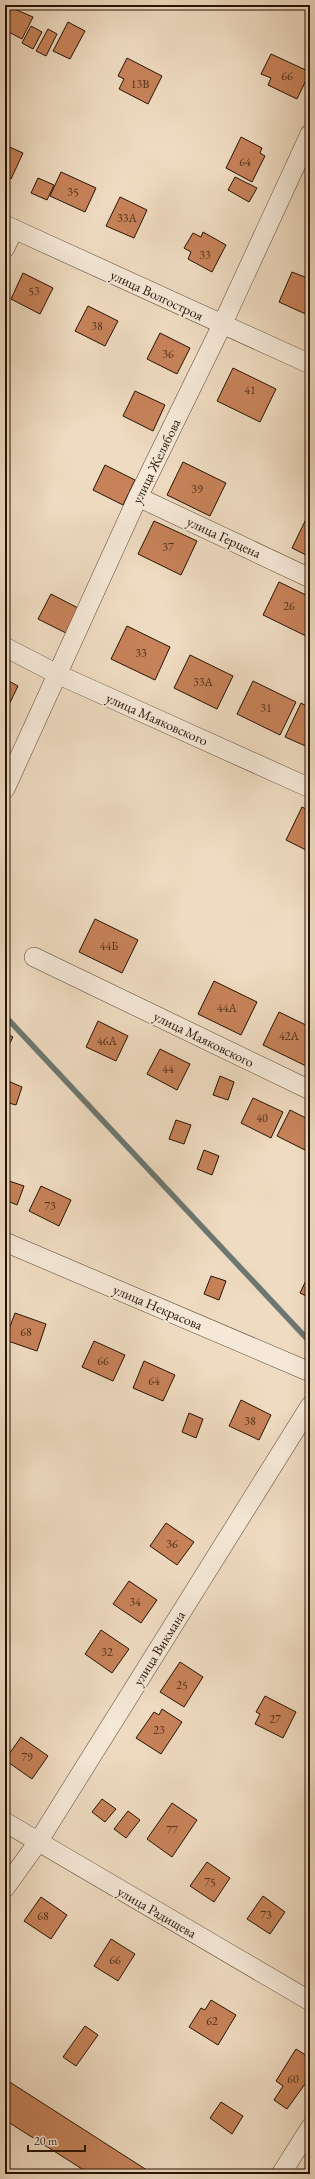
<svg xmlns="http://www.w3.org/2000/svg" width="315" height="2179" viewBox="0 0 315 2179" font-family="'EB Garamond',serif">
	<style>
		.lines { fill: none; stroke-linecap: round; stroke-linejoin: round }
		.stream { stroke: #6c7771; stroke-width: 5.5 }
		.building { fill: #c78259; stroke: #251304 }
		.street-casing { stroke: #584533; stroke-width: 20 }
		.street { stroke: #f5e8d7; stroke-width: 19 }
		.labels { text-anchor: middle; stroke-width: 3.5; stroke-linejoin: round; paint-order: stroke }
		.number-label { font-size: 12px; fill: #4e2f19 }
		.street-label { font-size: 14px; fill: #251304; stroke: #f5e8d7 }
	</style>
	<rect width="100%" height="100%" fill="#efdbc1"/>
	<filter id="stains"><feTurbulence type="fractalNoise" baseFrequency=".005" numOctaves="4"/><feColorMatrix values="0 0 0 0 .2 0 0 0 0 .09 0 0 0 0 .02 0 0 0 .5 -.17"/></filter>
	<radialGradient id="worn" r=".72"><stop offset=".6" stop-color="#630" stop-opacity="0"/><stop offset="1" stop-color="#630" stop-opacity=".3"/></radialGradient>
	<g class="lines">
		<!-- stream -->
		<path class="stream" d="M5,1016L310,1342"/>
	</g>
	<!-- building -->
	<g class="building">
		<path d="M5,5L33,17L22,39L5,30Z"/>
		<path d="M68,22L85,31L70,59L53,51Z"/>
		<path d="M31,26L42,32L33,49L22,43Z"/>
		<path d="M48,29L57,34L46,56L36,51Z"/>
		<path d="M271,54L310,72L297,99L268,85L271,78L261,74Z"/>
		<path d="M127,58L162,76L148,104L119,89L124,79L118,76Z"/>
		<path d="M241,137L262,148L260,153L265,156L252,182L226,168Z"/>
		<path d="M5,145L23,153L11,179L5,177Z"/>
		<path d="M61,172L96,188L85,212L50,196Z"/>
		<path d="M235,177L257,188L249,202L228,190Z"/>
		<path d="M38,178L54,185L47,200L31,193Z"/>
		<path d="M120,197L147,210L134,238L106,226Z"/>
		<path d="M203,232L226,245L212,272L188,259L191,252L184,248L193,233L201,237Z"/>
		<path d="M292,272L310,279V316L279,302Z"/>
		<path d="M23,273L53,288L40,314L11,299Z"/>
		<path d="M88,306L118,321L105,346L75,331Z"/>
		<path d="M160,333L190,348L177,374L147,359Z"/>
		<path d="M233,368L276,389L260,422L217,401Z"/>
		<path d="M135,391L165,405L153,431L123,416Z"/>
		<path d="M183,462L226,483L210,516L167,495Z"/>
		<path d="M105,465L135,480L123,505L93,490Z"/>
		<path d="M308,515L310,516V557L292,548Z"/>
		<path d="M154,521L197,541L181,575L138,554Z"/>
		<path d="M279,582L310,597V629L306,636L263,615Z"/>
		<path d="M51,594L80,609L68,634L38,619Z"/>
		<path d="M127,626L170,647L155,680L111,659Z"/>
		<path d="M190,655L233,676L217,709L174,688Z"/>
		<path d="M5,679L18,686L6,711H5Z"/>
		<path d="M253,681L296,702L280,735L237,714Z"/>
		<path d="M301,703L310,708V748L285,737Z"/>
		<path d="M5,747L10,750L5,760Z"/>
		<path d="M302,807L310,811V852L286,840Z"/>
		<path d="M95,919L138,940L122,973L79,952Z"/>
		<path d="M214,981L257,1002L241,1035L198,1014Z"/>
		<path d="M279,1012L310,1027V1058L306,1066L263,1045Z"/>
		<path d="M98,1021L128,1036L116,1061L86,1047Z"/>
		<path d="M5,1033L13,1037L5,1053Z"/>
		<path d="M160,1049L190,1064L177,1090L147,1074Z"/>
		<path d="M220,1076L234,1082L228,1100L213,1095Z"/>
		<path d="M8,1081L22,1087L16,1105L5,1102V1089Z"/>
		<path d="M253,1098L283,1112L271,1138L241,1123Z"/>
		<path d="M290,1110L310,1120V1145L307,1151L277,1136Z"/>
		<path d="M176,1120L191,1125L184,1144L169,1139Z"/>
		<path d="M204,1150L219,1156L212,1175L197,1169Z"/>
		<path d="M9,1181L24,1186L17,1205L5,1200V1191Z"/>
		<path d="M41,1186L71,1200L59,1226L29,1211Z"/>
		<path d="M310,1272V1298L300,1293Z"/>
		<path d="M211,1276L226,1281L219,1300L204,1294Z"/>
		<path d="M15,1313L46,1324L37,1351L5,1340Z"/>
		<path d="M94,1341L125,1355L113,1381L82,1367Z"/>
		<path d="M144,1361L175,1375L163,1401L133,1388Z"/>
		<path d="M241,1400L271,1415L259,1440L229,1426Z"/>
		<path d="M189,1413L203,1419L196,1438L182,1432Z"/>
		<path d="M166,1523L194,1542L177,1565L150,1546Z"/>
		<path d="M129,1581L157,1600L141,1623L113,1604Z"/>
		<path d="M101,1630L129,1649L112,1673L85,1654Z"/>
		<path d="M180,1662L203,1677L184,1707L160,1692Z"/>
		<path d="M265,1696L296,1712L283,1738L255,1724L260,1714L256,1712Z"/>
		<path d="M162,1709L182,1722L161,1754L136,1738L154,1712L159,1715Z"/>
		<path d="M21,1737L48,1756L32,1779L5,1760Z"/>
		<path d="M102,1799L116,1809L105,1822L92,1812Z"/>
		<path d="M172,1803L197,1820L172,1857L147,1839Z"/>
		<path d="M128,1811L140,1820L126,1838L114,1829Z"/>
		<path d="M207,1862L230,1878L214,1902L190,1886Z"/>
		<path d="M263,1896L285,1912L270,1934L247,1919Z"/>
		<path d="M41,1897L67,1915L51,1939L24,1921Z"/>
		<path d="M111,1939L135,1954L118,1981L94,1966Z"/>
		<path d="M211,2000L236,2015L218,2045L189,2027L201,2008L205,2010Z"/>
		<path d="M85,2026L98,2035L76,2066L63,2057Z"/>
		<path d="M296,2049L310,2058V2077L287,2109L274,2100L283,2086L276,2081Z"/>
		<path d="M5,2079L153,2174H90L5,2120Z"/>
		<path d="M221,2102L243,2116L232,2134L210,2118Z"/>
	</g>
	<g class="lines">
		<!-- street casing -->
		<g class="street-casing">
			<g id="street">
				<path d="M5,225L310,364"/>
				<path d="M5,248L14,229"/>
				<path d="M138,497L310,578"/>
				<path d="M5,647L57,674L310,788"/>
				<path d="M5,789L138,497L222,325L310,134"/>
				<path d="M34,957L310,1090"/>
				<path d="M5,1242L310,1372"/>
				<path d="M5,1822L310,2001"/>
				<path d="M5,1888L38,1842L310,1406"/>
				<path d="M281,2174L310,2128"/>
			</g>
		</g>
		<!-- street -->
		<use href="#street" class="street"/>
	</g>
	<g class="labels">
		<!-- number labels -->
		<g class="number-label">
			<text x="287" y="80">66</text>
			<text x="140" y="88">13В</text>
			<text x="245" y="166">64</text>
			<text x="73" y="196">35</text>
			<text x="127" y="222">33А</text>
			<text x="205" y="259">33</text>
			<text x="34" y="295">53</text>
			<text x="97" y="330">38</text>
			<text x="168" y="358">36</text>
			<text x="250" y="394">41</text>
			<text x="197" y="493">39</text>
			<text x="168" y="551">37</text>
			<text x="289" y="610">26</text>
			<text x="141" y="657">33</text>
			<text x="203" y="686">33А</text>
			<text x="266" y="712">31</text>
			<text x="109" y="950">44Б</text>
			<text x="227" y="1012">44А</text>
			<text x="289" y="1040">42А</text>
			<text x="107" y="1045">46А</text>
			<text x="168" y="1073">44</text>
			<text x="262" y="1122">40</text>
			<text x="50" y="1210">73</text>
			<text x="26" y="1336">68</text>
			<text x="103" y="1365">66</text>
			<text x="154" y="1385">64</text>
			<text x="250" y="1425">38</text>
			<text x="172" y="1548">36</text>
			<text x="135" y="1606">34</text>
			<text x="107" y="1656">32</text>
			<text x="182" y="1689">25</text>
			<text x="275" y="1723">27</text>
			<text x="159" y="1734">23</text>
			<text x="27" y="1761">79</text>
			<text x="172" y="1834">77</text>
			<text x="210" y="1886">75</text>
			<text x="266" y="1919">73</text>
			<text x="43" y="1920">68</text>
			<text x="115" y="1964">66</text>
			<text x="212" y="2025">62</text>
			<text x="293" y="2083">60</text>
		</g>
		<!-- street labels -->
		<g class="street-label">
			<text transform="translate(157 295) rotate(25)" y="5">улица Волгостроя</text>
			<text transform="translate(156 461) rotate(-64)" y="5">улица Желябова</text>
			<text transform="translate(224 537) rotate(25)" y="5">улица Герцена</text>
			<text transform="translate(157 719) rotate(24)" y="5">улица Маяковского</text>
			<text transform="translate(204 1039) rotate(26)" y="5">улица Маяковского</text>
			<text transform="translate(158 1307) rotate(23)" y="5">улица Некрасова</text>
			<text transform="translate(159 1648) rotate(-58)" y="5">улица Викмана</text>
			<text transform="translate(157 1912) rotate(30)" y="5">улица Радищева</text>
		</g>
	</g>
	<!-- margin -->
	<rect width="315" height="2179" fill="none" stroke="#efdbc1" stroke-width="20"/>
	<rect x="6" y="6" width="303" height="2167" fill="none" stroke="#251304" stroke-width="2"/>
	<rect x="10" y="10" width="295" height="2159" fill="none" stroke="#251304"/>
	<!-- scale -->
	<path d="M28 2145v6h57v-6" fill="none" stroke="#251304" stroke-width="2"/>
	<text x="34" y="2145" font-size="12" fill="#251304" stroke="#f5e8d7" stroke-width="3" paint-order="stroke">20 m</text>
	<rect width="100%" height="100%" filter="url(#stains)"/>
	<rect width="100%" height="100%" fill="url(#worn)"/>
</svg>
